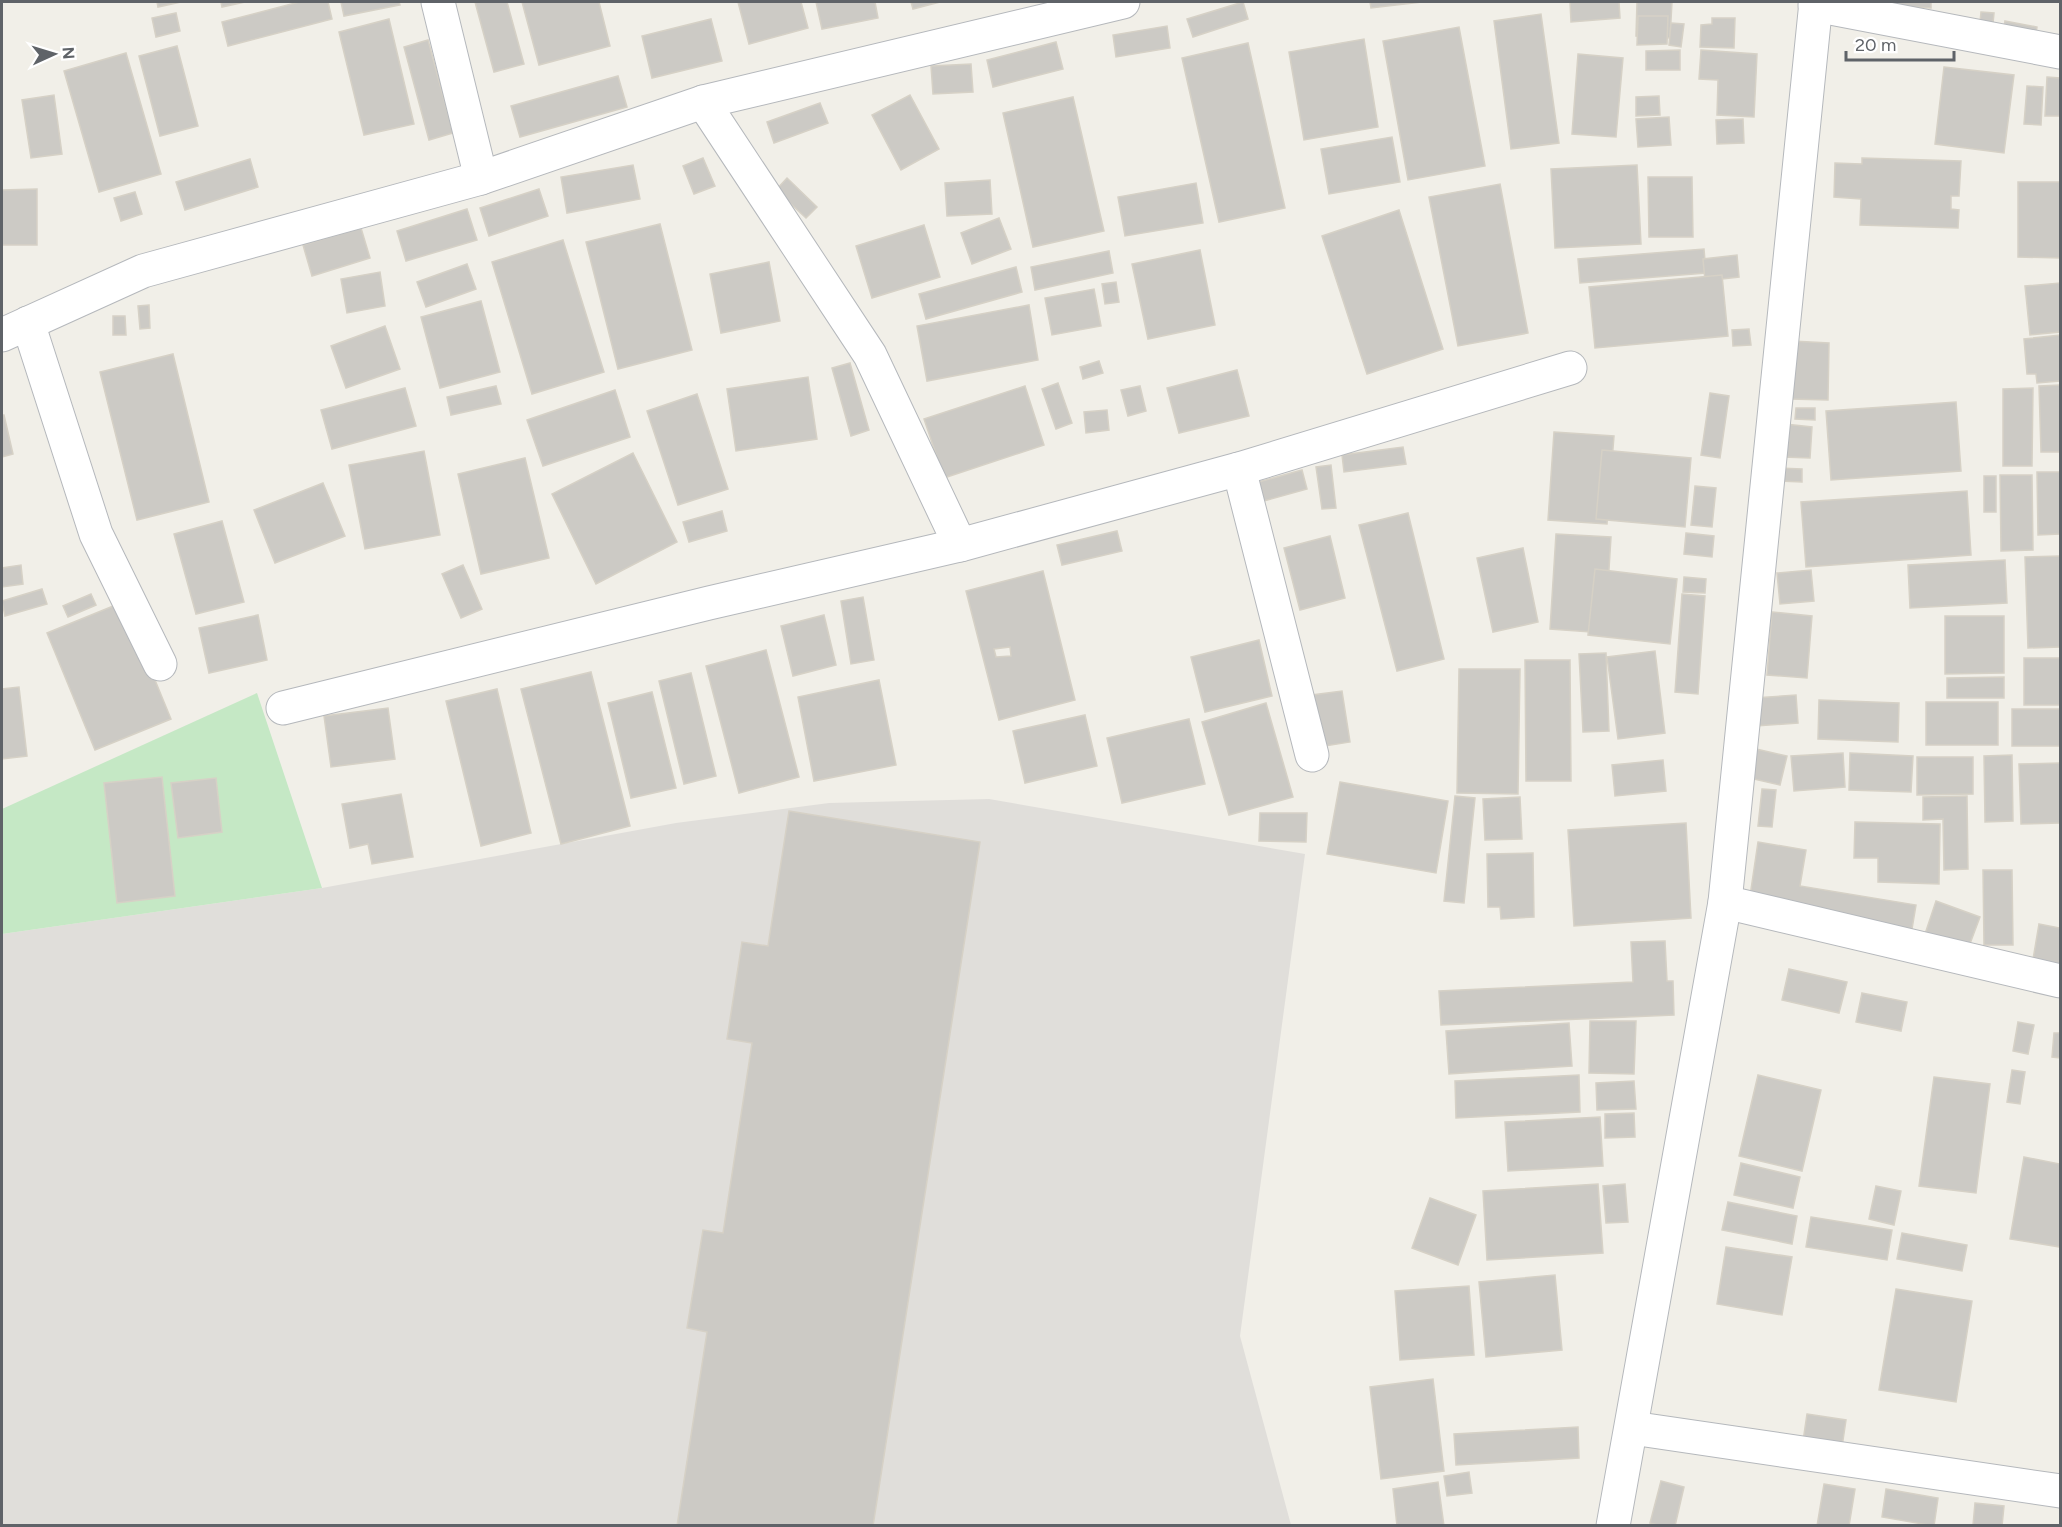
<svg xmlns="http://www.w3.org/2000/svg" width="2062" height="1527" viewBox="0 0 2062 1527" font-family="Figtree,sans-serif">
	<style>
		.industrial { fill: #e0deda }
		.green { fill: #c5e8c5 }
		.building { fill: #cccac5; stroke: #d6d1c6; stroke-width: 1.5; fill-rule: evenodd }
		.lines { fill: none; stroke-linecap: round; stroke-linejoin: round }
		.street-casing { stroke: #b5b8bc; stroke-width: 35 }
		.street { stroke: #fff; stroke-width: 33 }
	</style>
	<rect width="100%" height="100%" fill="#f1efe8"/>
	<!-- industrial -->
	<path class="industrial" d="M989,799L1305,854L1240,1336L1291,1525H2V934L322,888L676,823L829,803Z"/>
	<!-- green -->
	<path class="green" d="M257,693L322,888L2,934V809Z"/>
	<!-- building -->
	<g class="building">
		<path d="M157,2H181L158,7Z"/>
		<path d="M221,2H245L222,7Z"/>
		<path d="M299,2H328L332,19L228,46L222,22Z"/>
		<path d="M341,2H399L400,5L344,16Z"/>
		<path d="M475,2H507L524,64L494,72Z"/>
		<path d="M522,2H599L610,46L539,65Z"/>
		<path d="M738,2H801L808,28L749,44Z"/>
		<path d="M816,2H875L878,18L822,29Z"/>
		<path d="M911,2H940L913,9Z"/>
		<path d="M1243,2L1248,19L1193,37L1187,19Z"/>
		<path d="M1370,2H1422L1371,8Z"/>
		<path d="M1570,2H1619L1620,18L1571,22Z"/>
		<path d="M1637,2H1672L1670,38L1636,36Z"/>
		<path d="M1864,2H1931V8L1864,4Z"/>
		<path d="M1981,12L1994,13L1992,34L1979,33Z"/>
		<path d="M176,13L180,31L156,37L152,18Z"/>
		<path d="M1541,14L1559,143L1511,149L1494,21Z"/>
		<path d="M1638,16H1668L1667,44L1637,45Z"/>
		<path d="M1712,18H1735L1734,48L1700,47L1701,25L1712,24Z"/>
		<path d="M389,19L414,124L364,135L339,32Z"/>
		<path d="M711,19L722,61L652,78L642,36Z"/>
		<path d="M2005,21L2037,27L2034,44L2002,38Z"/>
		<path d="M1671,23L1684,24L1681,47L1669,45Z"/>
		<path d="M1167,26L1170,48L1116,57L1113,35Z"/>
		<path d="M1459,27L1485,166L1408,180L1383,41Z"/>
		<path d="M1364,39L1378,127L1304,140L1289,52Z"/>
		<path d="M428,40L453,133L429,140L404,47Z"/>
		<path d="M1056,42L1063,69L993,87L987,60Z"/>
		<path d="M1248,43L1285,208L1219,222L1182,58Z"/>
		<path d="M177,46L198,126L160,136L139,56Z"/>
		<path d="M1680,50V70H1646V51Z"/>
		<path d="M1701,50L1757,54L1754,117L1717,115L1718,80L1699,79Z"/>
		<path d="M126,53L161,174L99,192L64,71Z"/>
		<path d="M1578,54L1623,58L1616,137L1572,134Z"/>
		<path d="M971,64L973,92L933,94L931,66Z"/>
		<path d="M1944,67L2014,75L2004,153L1935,144Z"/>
		<path d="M618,76L627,107L520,137L511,106Z"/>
		<path d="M2047,77L2060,78V116H2045Z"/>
		<path d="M2027,86L2043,87L2041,125L2024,124Z"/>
		<path d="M54,95L62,154L31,158L22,100Z"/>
		<path d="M910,95L939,149L901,170L872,115Z"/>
		<path d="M1659,96L1660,115L1636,116V97Z"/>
		<path d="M1073,97L1104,231L1033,247L1003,113Z"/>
		<path d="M820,103L828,123L774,143L767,122Z"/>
		<path d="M1669,117L1671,145L1638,147L1636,119Z"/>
		<path d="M1743,119L1744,143L1717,144L1716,120Z"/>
		<path d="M1392,137L1400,182L1329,194L1321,149Z"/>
		<path d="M703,158L715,186L694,194L683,166Z"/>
		<path d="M1862,158L1961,161L1959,196H1951V209L1959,210L1958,228L1860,225L1861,199L1834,197L1835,163L1862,164Z"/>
		<path d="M250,159L258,187L185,210L176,182Z"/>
		<path d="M633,165L640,199L567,213L561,177Z"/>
		<path d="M1637,165L1641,244L1555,248L1551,169Z"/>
		<path d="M1648,177H1692L1693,237H1649Z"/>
		<path d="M787,178L817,207L806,218L776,190Z"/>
		<path d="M990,180L992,214L947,216L945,183Z"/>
		<path d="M2018,182H2060V258L2018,257Z"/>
		<path d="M1196,183L1203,223L1125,236L1118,197Z"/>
		<path d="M1500,184L1528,333L1458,346L1429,197Z"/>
		<path d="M37,189V245H2V190Z"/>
		<path d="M539,189L548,216L489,236L480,208Z"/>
		<path d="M135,192L142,214L121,221L114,198Z"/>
		<path d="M467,209L477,240L406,261L397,231Z"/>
		<path d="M1399,210L1443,349L1367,374L1322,236Z"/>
		<path d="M999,218L1011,249L972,264L961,233Z"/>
		<path d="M660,224L692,350L618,369L586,242Z"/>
		<path d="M924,225L940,277L872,298L856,246Z"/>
		<path d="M361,228L370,258L312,276L303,245Z"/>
		<path d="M563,240L604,372L532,394L492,262Z"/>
		<path d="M1704,249L1706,273L1580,283L1578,259Z"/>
		<path d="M1200,250L1215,325L1148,339L1132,264Z"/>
		<path d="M1109,251L1113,273L1035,290L1031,267Z"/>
		<path d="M1737,255L1739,277L1705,281L1703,259Z"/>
		<path d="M769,262L780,321L721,333L710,274Z"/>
		<path d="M467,264L476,289L426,307L417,282Z"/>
		<path d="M1016,267L1022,292L926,319L919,294Z"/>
		<path d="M380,272L385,306L347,313L341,279Z"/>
		<path d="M1722,275L1728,336L1595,348L1589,287Z"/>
		<path d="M1116,282L1119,302L1105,304L1102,284Z"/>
		<path d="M2060,283V332L2030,335L2025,286Z"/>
		<path d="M1094,289L1101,326L1052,335L1045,298Z"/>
		<path d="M481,301L500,372L440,388L421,317Z"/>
		<path d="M149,305L150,328L140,329L138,306Z"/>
		<path d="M1029,305L1038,360L927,381L917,326Z"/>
		<path d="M113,316H125L126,335H113Z"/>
		<path d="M385,326L400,369L346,388L331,346Z"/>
		<path d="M1749,329L1751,345L1733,346L1732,330Z"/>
		<path d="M2060,335V381L2037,383L2036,374H2027L2024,339Z"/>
		<path d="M1792,341L1829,343L1828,400L1790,399Z"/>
		<path d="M173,354L209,502L137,520L100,372Z"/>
		<path d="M1099,361L1103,373L1083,379L1080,367Z"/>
		<path d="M850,363L869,430L851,436L832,368Z"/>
		<path d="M1237,370L1249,416L1179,433L1167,388Z"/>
		<path d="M808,377L817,439L736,451L727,389Z"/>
		<path d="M1058,383L1072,423L1056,429L1042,389Z"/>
		<path d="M2060,385V452H2041L2039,386Z"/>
		<path d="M496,386L501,404L451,415L447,397Z"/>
		<path d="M1025,386L1044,445L944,478L924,419Z"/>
		<path d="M1140,386L1146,411L1128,416L1121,390Z"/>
		<path d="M405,388L416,426L332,449L321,410Z"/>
		<path d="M2033,388L2032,466H2003V389Z"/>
		<path d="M615,390L630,437L543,466L527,420Z"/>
		<path d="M1710,393L1729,396L1720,458L1701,455Z"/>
		<path d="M697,394L728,489L678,505L647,411Z"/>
		<path d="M1956,402L1961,471L1831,480L1826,411Z"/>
		<path d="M1796,408H1815V420L1795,419Z"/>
		<path d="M1107,410L1109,430L1086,433L1084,412Z"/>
		<path d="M2,415H4L13,454L2,457Z"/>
		<path d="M1785,424L1812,427L1810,458L1783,457Z"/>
		<path d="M1554,432L1614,436L1607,524L1548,520Z"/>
		<path d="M1403,447L1406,464L1344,472L1342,455Z"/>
		<path d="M1602,450L1691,458L1685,527L1596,519Z"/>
		<path d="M424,451L440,535L365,549L349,465Z"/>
		<path d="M633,453L677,542L596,584L552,494Z"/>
		<path d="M525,458L549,558L481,574L458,474Z"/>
		<path d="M1331,465L1336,508L1322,509L1316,467Z"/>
		<path d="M1776,468L1802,469V482L1776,481Z"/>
		<path d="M1302,470L1307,489L1253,504L1248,485Z"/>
		<path d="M2037,472H2060V534L2038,535Z"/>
		<path d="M2000,475H2032L2033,550L2001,551Z"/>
		<rect x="1984" y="476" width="12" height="36"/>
		<path d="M323,483L345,536L275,563L254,510Z"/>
		<path d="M1695,486L1716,488L1712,527L1691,525Z"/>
		<path d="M1967,491L1971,555L1806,567L1801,502Z"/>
		<path d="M722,511L727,531L689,542L683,522Z"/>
		<path d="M1408,513L1444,659L1397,671L1359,525Z"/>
		<path d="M222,521L244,602L196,614L174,534Z"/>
		<path d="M1117,531L1122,551L1062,565L1057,545Z"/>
		<path d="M1686,533L1714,536L1712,557L1684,554Z"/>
		<path d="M1556,534L1611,537L1605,633L1550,629Z"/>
		<path d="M1330,536L1345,598L1300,610L1284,548Z"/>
		<path d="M1523,548L1538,622L1493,632L1477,558Z"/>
		<path d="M2060,556V647L2028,648L2025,557Z"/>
		<path d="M2005,560L2007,603L1910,608L1908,565Z"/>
		<path d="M21,565L23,584L2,587V568Z"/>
		<path d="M463,565L482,609L461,618L442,574Z"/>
		<path d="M1595,569L1677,579L1670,644L1588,635Z"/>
		<path d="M1811,570L1814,601L1780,604L1777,573Z"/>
		<path d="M1043,571L1075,700L999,720L966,591ZM1010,647L1011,656L996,657L994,649Z"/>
		<path d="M1684,577L1706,579L1705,593L1683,592Z"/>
		<path d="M42,589L47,604L5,616L2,601Z"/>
		<path d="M91,594L96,605L68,617L63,606Z"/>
		<path d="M1682,594L1705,596L1698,694L1675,692Z"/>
		<path d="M863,597L874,660L851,664L841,601Z"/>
		<path d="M123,602L171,719L95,750L47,633Z"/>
		<path d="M1772,612L1812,616L1807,678L1767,675Z"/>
		<path d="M258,615L267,660L209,673L199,628Z"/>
		<path d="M824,615L836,665L793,676L781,626Z"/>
		<path d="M1945,616H2004V673L1945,674Z"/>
		<path d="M1259,640L1272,696L1205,712L1191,657Z"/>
		<path d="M766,650L799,777L739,793L706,666Z"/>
		<path d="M1655,651L1665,733L1618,739L1607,657Z"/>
		<path d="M1606,653L1609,731L1583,732L1579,654Z"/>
		<rect x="2024" y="658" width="36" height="47"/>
		<path d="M1525,660H1570L1571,781H1526Z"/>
		<path d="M1459,669H1520L1518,794L1457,793Z"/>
		<path d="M591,672L630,826L561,844L521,689Z"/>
		<path d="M691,673L716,776L684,784L659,681Z"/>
		<path d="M2004,677V698H1947V678Z"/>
		<path d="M879,680L896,765L814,781L798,697Z"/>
		<path d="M19,687L27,756L2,759V689Z"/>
		<path d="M497,689L531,833L481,846L446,701Z"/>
		<path d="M1342,691L1350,742L1319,747L1312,695Z"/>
		<path d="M652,692L676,788L631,798L608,703Z"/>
		<path d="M1796,695L1798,723L1756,726L1754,698Z"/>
		<path d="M1819,700L1899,703L1898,742L1818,739Z"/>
		<rect x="1926" y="702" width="72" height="43"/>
		<path d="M1266,703L1293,797L1229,815L1202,722Z"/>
		<path d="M388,708L395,759L331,767L324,716Z"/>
		<rect x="2012" y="709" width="48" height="37"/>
		<path d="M1085,715L1097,766L1025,783L1013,731Z"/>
		<path d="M1189,719L1205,784L1122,803L1107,738Z"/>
		<path d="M1752,748L1787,756L1780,785L1745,777Z"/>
		<path d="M1843,753L1845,787L1794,791L1791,756Z"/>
		<path d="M1850,753L1913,756L1911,792L1849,790Z"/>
		<path d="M2012,755L2013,821L1985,822L1984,756Z"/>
		<path d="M1917,757H1973V794L1917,795Z"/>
		<path d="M1663,760L1666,791L1615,796L1612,765Z"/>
		<path d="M2060,763V823L2021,824L2019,764Z"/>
		<path d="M162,777L175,896L117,903L104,783Z"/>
		<path d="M216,778L222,832L178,838L171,783Z"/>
		<path d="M1340,782L1448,801L1436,873L1327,854Z"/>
		<path d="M1762,789L1776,790L1772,827L1758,826Z"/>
		<path d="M401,794L413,857L372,864L368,844L350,848L342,804Z"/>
		<path d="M1455,796L1475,798L1464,903L1444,901Z"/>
		<path d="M1967,796L1968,869L1944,870L1943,819L1923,820V797Z"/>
		<path d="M1520,797L1522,839L1485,840L1483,799Z"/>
		<path d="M789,811L980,842L873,1526H677L707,1332L687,1328L703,1230L723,1233L752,1043L727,1039L742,942L768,946Z"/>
		<path d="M1260,813H1307L1306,842L1259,841Z"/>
		<path d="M1855,822L1940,824L1939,884L1878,882V858H1854Z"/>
		<path d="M1686,823L1691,918L1574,926L1568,830Z"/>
		<path d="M1758,842L1806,850L1800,886L1916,905L1912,929L1749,903Z"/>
		<path d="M1533,853L1534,917L1501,919L1500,907H1488L1487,854Z"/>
		<path d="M1983,870H2012L2013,945H1984Z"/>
		<path d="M1936,901L1980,917L1968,949L1925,934Z"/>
		<path d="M2039,924L2060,928V976L2031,971Z"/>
		<path d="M1665,941L1667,981H1673L1674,1015L1441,1025L1439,991L1633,982L1631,942Z"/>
		<path d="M1789,969L1847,982L1839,1013L1782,1000Z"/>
		<path d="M1862,993L1907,1002L1901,1031L1856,1022Z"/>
		<path d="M1590,1021H1636L1634,1074L1589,1073Z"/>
		<path d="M2018,1022L2034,1025L2028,1054L2013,1051Z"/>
		<path d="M1569,1023L1572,1066L1449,1074L1446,1031Z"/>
		<path d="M2054,1033H2060V1058L2052,1057Z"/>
		<path d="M2012,1070L2025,1072L2020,1104L2007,1102Z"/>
		<path d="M1579,1075L1580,1112L1456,1118L1455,1081Z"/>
		<path d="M1758,1075L1821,1090L1802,1171L1739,1156Z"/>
		<path d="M1934,1077L1990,1084L1976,1193L1919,1186Z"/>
		<path d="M1634,1081L1636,1109L1597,1110L1596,1083Z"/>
		<path d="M1634,1113L1635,1137L1605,1138V1114Z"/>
		<path d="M1600,1117L1603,1166L1508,1171L1505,1122Z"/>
		<path d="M2024,1157L2060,1164V1247L2010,1239Z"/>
		<path d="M1741,1163L1800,1177L1793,1208L1734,1195Z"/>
		<path d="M1598,1184L1603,1253L1487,1260L1483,1191Z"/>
		<path d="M1625,1184L1628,1222L1606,1223L1603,1186Z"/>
		<path d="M1876,1186L1901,1191L1894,1225L1869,1219Z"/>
		<path d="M1430,1198L1476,1215L1458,1265L1412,1248Z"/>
		<path d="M1728,1202L1797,1216L1792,1244L1722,1230Z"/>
		<path d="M1811,1217L1892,1230L1887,1260L1806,1247Z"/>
		<path d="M1902,1233L1967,1245L1962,1271L1897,1259Z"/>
		<path d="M1726,1247L1792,1257L1782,1315L1717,1304Z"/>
		<path d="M1555,1275L1562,1350L1486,1357L1479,1282Z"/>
		<path d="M1469,1286L1474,1355L1400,1360L1395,1291Z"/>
		<path d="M1896,1289L1972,1301L1956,1402L1879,1390Z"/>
		<path d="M1433,1379L1444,1471L1381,1479L1370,1387Z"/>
		<path d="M1807,1414L1846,1420L1842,1447L1803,1441Z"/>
		<path d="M1578,1427L1579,1458L1456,1465L1454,1434Z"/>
		<path d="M1469,1472L1472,1493L1447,1496L1444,1476Z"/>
		<path d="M1661,1481L1684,1487L1675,1526H1661L1650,1523Z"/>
		<path d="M1438,1482L1444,1526H1397L1393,1489Z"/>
		<path d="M1824,1484L1855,1489L1849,1526H1817Z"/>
		<path d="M1886,1489L1938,1498L1934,1526L1882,1517Z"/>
		<path d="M1975,1503L2004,1506L2002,1526L1973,1525Z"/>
	</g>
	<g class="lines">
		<!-- street casing -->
		<g class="street-casing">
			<g id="street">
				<path d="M438,2L481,178"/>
				<path d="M1815,5L2060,52"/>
				<path d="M703,102L870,355L960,545"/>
				<path d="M28,323L96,534L160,664"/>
				<path d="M2,335L143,271L481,178L703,102L1123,2"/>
				<path d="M1239,469L1312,755"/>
				<path d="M283,708L709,603L960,545L1239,469L1570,368"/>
				<path d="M1725,902L2060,981"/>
				<path d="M1632,1428L2060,1491"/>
				<path d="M1613,1526L1725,902L1816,2"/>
			</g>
		</g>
		<!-- street -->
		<use href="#street" class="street"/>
	</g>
	<!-- border -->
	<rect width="2062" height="1527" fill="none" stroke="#5f6368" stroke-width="6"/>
	<!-- north arrow -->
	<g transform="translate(54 54) rotate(86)" stroke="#ffffff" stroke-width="4.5" paint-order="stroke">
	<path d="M0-4.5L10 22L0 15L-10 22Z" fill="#5f6368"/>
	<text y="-9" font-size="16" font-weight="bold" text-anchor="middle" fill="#5f6368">N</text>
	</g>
	<!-- scale -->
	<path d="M1846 51v9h108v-9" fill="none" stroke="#5f6368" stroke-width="3"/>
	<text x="1855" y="51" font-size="18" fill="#5f6368" stroke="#ffffff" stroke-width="4.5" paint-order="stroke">20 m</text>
</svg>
